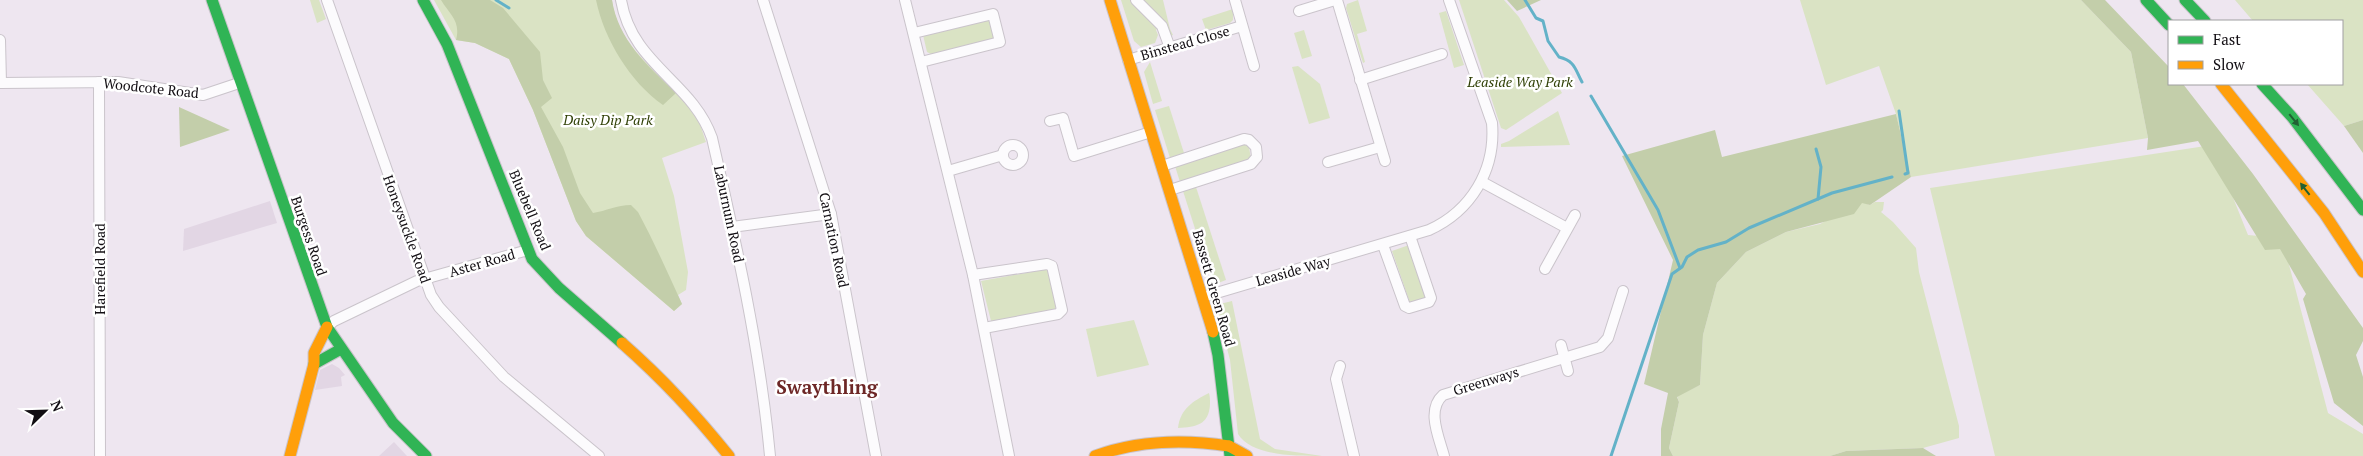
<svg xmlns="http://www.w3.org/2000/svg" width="2363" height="456" viewBox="0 0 2363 456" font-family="'PT Serif',serif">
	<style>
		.commercial { fill: #e2d6e4 }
		.green { fill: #dae3c4 }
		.forest { fill: #c3ceaa }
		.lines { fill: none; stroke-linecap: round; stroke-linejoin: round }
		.stream { stroke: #63b2c8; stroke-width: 3 }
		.street-casing { stroke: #cac4cb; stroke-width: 12 }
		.fast-casing { stroke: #cac4cb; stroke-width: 13 }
		.slow-casing { stroke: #cac4cb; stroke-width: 13 }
		.street { stroke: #fcfbfd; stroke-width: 10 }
		.fast { stroke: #30b455; stroke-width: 11 }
		.slow { stroke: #ff9f0a; stroke-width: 11 }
		.oneway { fill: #216134 }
		.labels { text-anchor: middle; stroke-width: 5; stroke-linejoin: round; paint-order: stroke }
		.street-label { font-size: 14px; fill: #120e13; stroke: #fff }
		.park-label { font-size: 14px; font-style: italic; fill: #304006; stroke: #fff }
		.district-label { font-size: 19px; font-weight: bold; fill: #6d2726; stroke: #fff }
	</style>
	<rect width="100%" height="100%" fill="#eee6f0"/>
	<!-- commercial -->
	<g class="commercial">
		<path d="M270,201L277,223L183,251L184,229Z"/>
		<path d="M332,364L339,368L345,375L341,377L342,386L315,390L320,370Z"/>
		<path d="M394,442L407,456H379Z"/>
	</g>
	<!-- green -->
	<g class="green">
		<path d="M310,0H319L326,19L317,23Z"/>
		<path d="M434,0H612C619,53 669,76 696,117C701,124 703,134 706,142L662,158L674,196L688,272L686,290L678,295L682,304L674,311L586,236L576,221L533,110L509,59L475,43L456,40Z"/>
		<path d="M1121,0H1131L1158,28L1156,30L1158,35L1155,43L1141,47L1134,41Z"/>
		<path d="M1142,0H1163L1170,29L1173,35L1170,36Z"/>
		<path d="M1358,0L1367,31L1357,34L1365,62L1363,63L1346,8L1347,4Z"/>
		<path d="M1459,0H1504L1519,17L1562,93L1506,130L1501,128Z"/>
		<path d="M1800,0H2081L2131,52L2148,138L1911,177L1896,114L1879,66L1826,85Z"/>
		<path d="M2235,0H2363V120L2344,126L2307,84H2342V21H2253Z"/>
		<path d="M1233,9V20L1230,23L1206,30L1202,19Z"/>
		<path d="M1446,11L1464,65L1454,68L1439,13Z"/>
		<path d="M988,19L991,21L994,37L992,39L931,54L927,52L923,35Z"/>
		<path d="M1304,30L1312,56L1302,59L1294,33Z"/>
		<path d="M1150,62L1162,101L1153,104L1144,72Z"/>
		<path d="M1298,66L1320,84L1330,118L1309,124L1292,67Z"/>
		<path d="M1169,106L1184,153L1170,158L1155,110Z"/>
		<path d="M1558,111L1570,145L1501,147V144L1509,141Z"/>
		<path d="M1244,144L1249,147L1251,159L1180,182L1175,166Z"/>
		<path d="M2212,145L2248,235L2282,238L2328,413L2363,434V456H1995L1930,188Z"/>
		<path d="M1196,187L1226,280L1213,285L1183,191Z"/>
		<path d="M1862,202L1870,205L1875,202H1884L1883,210L1881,212L1893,222L1916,248L1919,272L1959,426V438L1923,448L1846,451L1830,456H1673L1669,448L1679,402L1677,396L1700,385L1703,335L1717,283L1746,252L1786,232L1820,224Z"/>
		<path d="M1409,245L1426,298L1410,303L1392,251Z"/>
		<path d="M1048,269L1056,306L1055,310L991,321L981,281Z"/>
		<path d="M1232,301L1260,439L1275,449L1322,456C1294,456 1252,456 1238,434L1230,360L1216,305Z"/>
		<path d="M1134,320L1149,365L1097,377L1086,329Z"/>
		<path d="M1209,393C1210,396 1210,400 1210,404C1209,425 1196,427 1178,428C1180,409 1193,401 1209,393Z"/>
	</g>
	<!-- forest -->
	<g class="forest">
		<path d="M441,0H490L503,8L540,52L543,80L552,98L541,107L563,147L580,193L593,213C606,211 617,205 631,205L638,212C654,242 668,273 682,304L674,311L586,236L576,221L533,110L509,59L475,43L456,40C461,21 450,15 441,0Z"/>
		<path d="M596,0H612C618,40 648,66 676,93L663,105C630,82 604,39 596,0Z"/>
		<path d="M1507,0H1541L1517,11Z"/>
		<path d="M2081,0H2105L2169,67V84H2183L2253,174L2363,328V341L2356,355L2363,377V426L2334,403L2303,299L2306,294L2280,249L2265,250L2198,141L2147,150L2148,138L2131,52Z"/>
		<path d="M179,107L230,130L180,147Z"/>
		<path d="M1896,114L1911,177L1870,205L1862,203L1854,214L1786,232L1746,252L1717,283L1703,335L1700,385L1677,397L1679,402L1669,448L1673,456H1661V429L1668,393L1644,384L1673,260L1622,156L1715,130L1722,157Z"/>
		<path d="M2363,120V153L2344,126Z"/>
		<path d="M1923,448L1936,456H1830L1846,451Z"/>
	</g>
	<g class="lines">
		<!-- stream -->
		<g class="stream">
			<path d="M496,0L509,8"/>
			<path d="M1525,0L1536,18L1543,21L1548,41L1559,57C1575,61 1575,69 1582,82"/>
			<path d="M1591,96L1658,210L1680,268"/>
			<path d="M1899,111L1908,173L1905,174"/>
			<path d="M1816,149L1821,167L1818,199"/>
			<path d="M1611,456L1672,274L1682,267L1687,257L1698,250L1726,242L1749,228L1832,193L1892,177"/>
		</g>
		<!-- street casing -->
		<g class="street-casing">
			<g id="street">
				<path d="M327,0L431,295L439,307L504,377L599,456"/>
				<path d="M621,0C632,65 692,81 712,138C736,243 760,348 770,456"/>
				<path d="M763,0L831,214L876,456"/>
				<path d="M905,0L973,275L1009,456"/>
				<path d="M1136,0L1162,26L1170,48"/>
				<path d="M1235,0L1254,66"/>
				<path d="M1337,0L1385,161"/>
				<path d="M1299,11L1335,0"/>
				<path d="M914,33L993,14L1000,42L921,62"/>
				<path d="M0,40L1,83"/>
				<path d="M1128,60L1242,26"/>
				<path d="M1360,80L1442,54"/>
				<path d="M99,82L100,456"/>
				<path d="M0,83L118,82L203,95L239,83"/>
				<path d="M1050,121L1063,118L1074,156L1151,132"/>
				<circle cx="1013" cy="155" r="10"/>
				<path d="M1328,162L1380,147"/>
				<path d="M1162,166L1244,139L1249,140L1256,147L1257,157L1251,164L1170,190"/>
				<path d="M948,171L1003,155"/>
				<path d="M1482,182L1567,228"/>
				<path d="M732,227L831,214"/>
				<path d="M1383,245L1405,306L1409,308L1429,302L1431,298L1410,236"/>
				<path d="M1545,269L1575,215"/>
				<path d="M973,275L1047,264L1052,266L1062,310L1058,314L984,328"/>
				<path d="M1203,297L1429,230C1471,211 1496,170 1492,123L1449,0"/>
				<path d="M327,327L334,321L417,281L528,250"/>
				<path d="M1561,345L1568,371"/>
				<path d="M1340,366L1336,379L1354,456"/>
				<path d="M1444,456C1439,437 1426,410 1443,395L1600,347L1608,338L1623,291"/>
			</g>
		</g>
		<!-- fast casing -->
		<g class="fast-casing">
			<g id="fast">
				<path d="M212,0L327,327L393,423L426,456"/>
				<path d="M423,0L447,44L532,259L559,288L622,343"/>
				<path d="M2146,0L2169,25"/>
				<path d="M2185,0L2205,21"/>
				<path d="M2262,84L2292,117L2363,210"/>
				<path d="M1213,332L1218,355L1230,456"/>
				<path d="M314,364L341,349"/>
			</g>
		</g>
		<!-- slow casing -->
		<g class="slow-casing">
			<g id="slow">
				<path d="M1110,0L1213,332"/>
				<path d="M2221,84L2324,213L2363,272"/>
				<path d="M622,343C664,380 694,413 729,456"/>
				<path d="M1229,446L1247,456"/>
				<path d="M290,456L314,364V353L327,327"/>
				<path d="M1095,456C1139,440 1183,439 1229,446"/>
			</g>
		</g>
		<!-- street -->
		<use href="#street" class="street"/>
		<!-- fast -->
		<use href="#fast" class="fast"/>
		<!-- slow -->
		<use href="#slow" class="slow"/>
	</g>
	<!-- one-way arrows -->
	<defs><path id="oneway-solid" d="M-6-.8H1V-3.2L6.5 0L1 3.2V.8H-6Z" transform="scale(1.25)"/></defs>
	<g class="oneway">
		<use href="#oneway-solid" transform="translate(2294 120) rotate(51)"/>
		<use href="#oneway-solid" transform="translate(2305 189) rotate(-128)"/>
	</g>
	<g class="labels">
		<!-- street labels -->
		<g class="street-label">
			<text transform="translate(1185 43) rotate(-16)" y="5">Binstead Close</text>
			<text transform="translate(151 88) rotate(6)" y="5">Woodcote Road</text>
			<text transform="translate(530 210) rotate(67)" y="5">Bluebell Road</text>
			<text transform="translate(729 214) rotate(78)" y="5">Laburnum Road</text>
			<text transform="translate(407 229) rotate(70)" y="5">Honeysuckle Road</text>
			<text transform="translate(309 236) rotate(71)" y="5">Burgess Road</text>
			<text transform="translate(834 240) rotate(78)" y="5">Carnation Road</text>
			<text transform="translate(482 263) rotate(-16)" y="5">Aster Road</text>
			<text transform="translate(100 269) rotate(-90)" y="5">Harefield Road</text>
			<text transform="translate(1293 271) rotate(-16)" y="5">Leaside Way</text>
			<text transform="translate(1214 288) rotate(74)" y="5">Bassett Green Road</text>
			<text transform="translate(1486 381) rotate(-17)" y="5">Greenways</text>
		</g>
		<!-- park labels -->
		<g class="park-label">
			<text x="1520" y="87">Leaside Way Park</text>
			<text x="608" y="125">Daisy Dip Park</text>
		</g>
		<!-- district labels -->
		<g class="district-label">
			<text x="827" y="394">Swaythling</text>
		</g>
	</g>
	<!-- legend -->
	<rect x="2168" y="20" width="175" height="65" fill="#ffffff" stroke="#a09fa1"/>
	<rect x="2178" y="36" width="25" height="8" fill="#30b455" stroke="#a09fa1"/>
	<text x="2213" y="45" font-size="15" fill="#120e13">Fast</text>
	<rect x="2178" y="61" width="25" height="8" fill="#ff9f0a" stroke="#a09fa1"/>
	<text x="2213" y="70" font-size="15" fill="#120e13">Slow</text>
	<!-- north arrow -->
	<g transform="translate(45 411) rotate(67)" stroke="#ffffff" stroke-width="4" paint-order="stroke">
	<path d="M0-4L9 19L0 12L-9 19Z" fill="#120e13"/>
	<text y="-8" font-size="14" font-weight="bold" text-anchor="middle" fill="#120e13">N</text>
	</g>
</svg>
